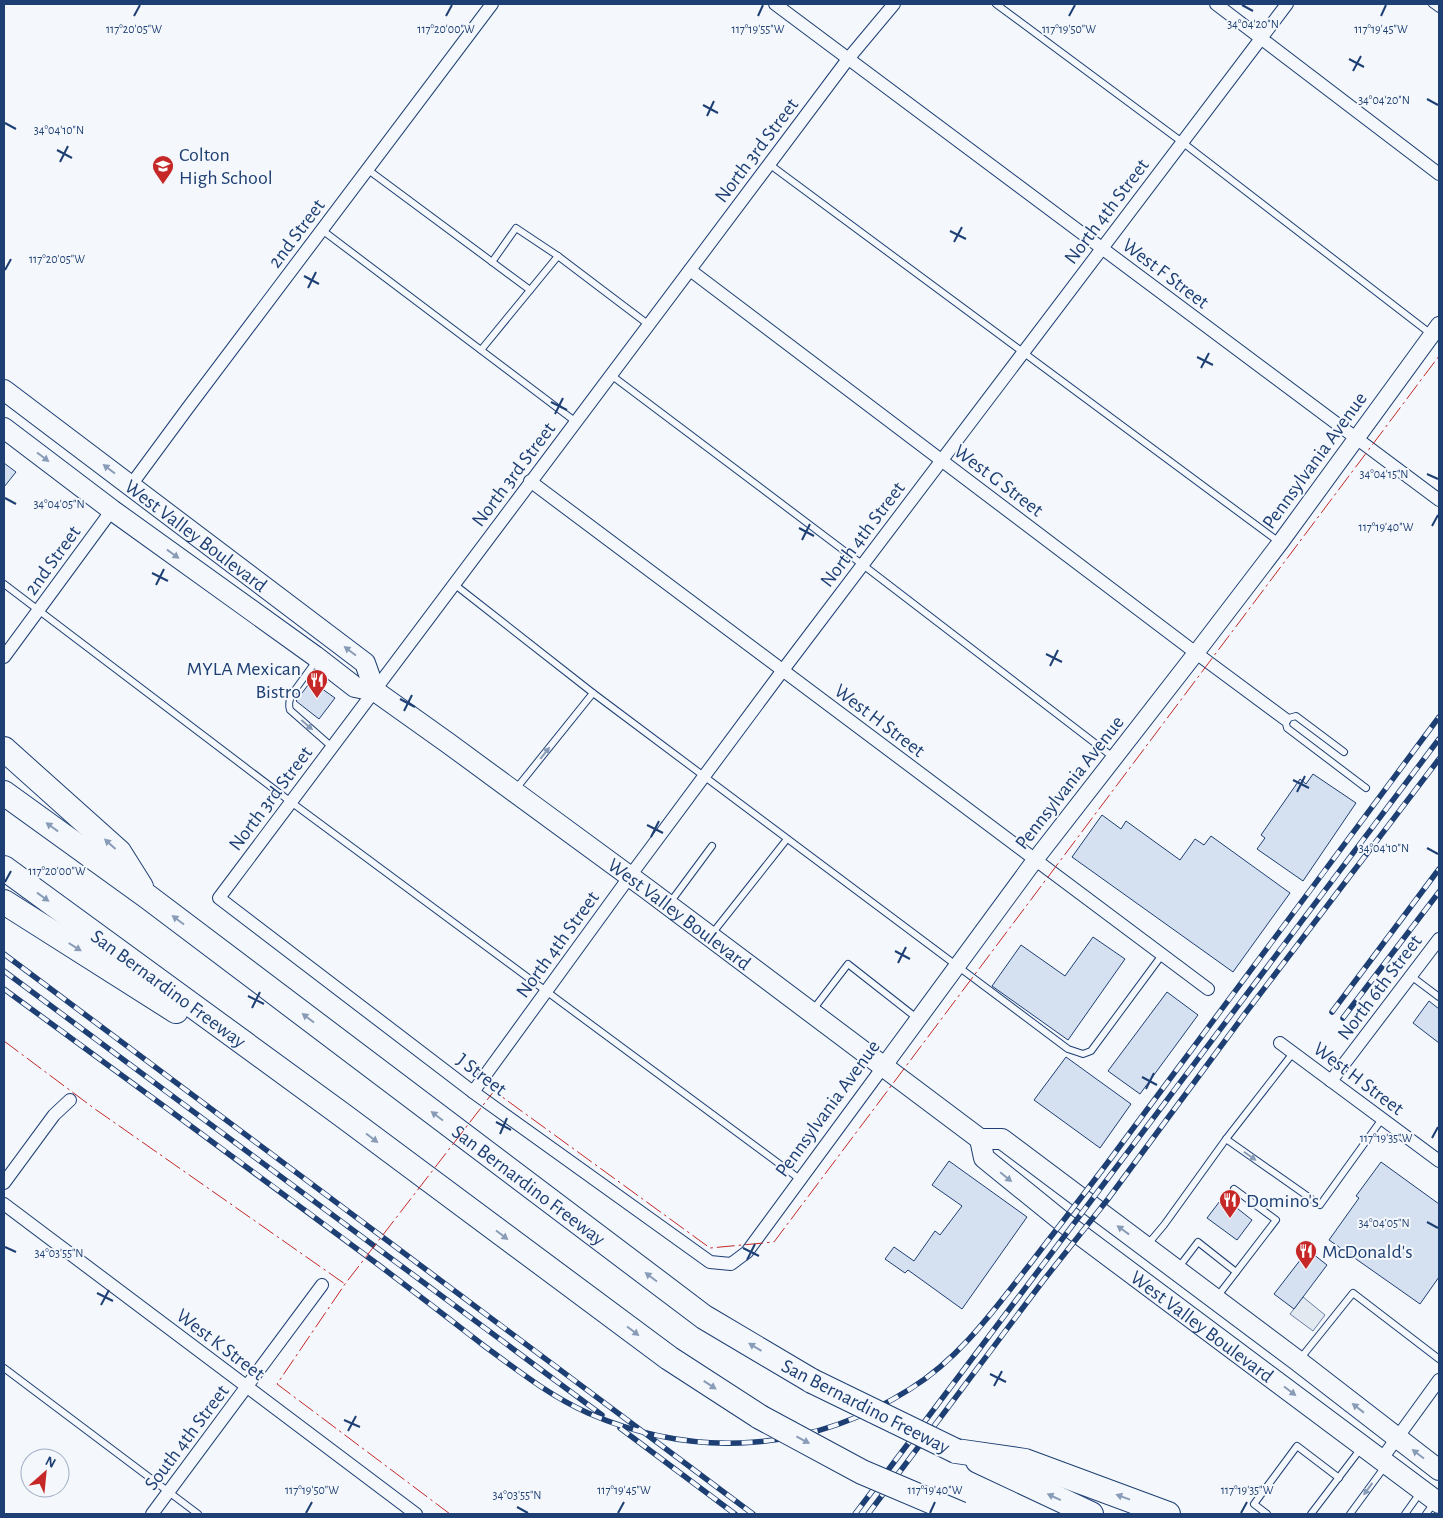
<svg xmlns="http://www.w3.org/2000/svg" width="1443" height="1518" viewBox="0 0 1443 1518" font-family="'Alegreya Sans',sans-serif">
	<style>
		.green { fill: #e3e9f0; stroke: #687fa3 }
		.building { fill: #d5e0f0; stroke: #1d3f73 }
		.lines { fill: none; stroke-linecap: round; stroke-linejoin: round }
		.service-casing { stroke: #1d3f73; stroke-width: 8 }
		.minor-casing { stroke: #1d3f73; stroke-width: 14 }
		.tertiary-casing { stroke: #1d3f73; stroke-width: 18 }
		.primary-casing { stroke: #1d3f73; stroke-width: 22 }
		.motorway-casing { stroke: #1d3f73; stroke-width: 26 }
		.service { stroke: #f4f7fb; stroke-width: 6 }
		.minor { stroke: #f4f7fb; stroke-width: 12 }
		.tertiary { stroke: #f4f7fb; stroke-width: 16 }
		.primary { stroke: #f4f7fb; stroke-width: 20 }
		.motorway { stroke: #f4f7fb; stroke-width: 24 }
		.rail-casing { stroke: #1d3f73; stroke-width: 5.5 }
		.rail { stroke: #f4f7fb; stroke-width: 4; stroke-dasharray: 11; stroke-linecap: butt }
		.motorway-bridge-casing { stroke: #1d3f73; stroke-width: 26; stroke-linecap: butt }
		.motorway-bridge { stroke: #f4f7fb; stroke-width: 24 }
		.power { stroke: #c62828; stroke-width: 1; stroke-dasharray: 18 4 2.5 4; stroke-linecap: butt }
		.oneway { fill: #889bb7 }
		.ticks { fill: none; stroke: #1d3f73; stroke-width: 2 }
		.labels { text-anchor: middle; stroke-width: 4; stroke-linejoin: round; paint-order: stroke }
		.street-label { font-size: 20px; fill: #1d3f73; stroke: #f4f7fb }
		.poi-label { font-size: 20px; fill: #1d3f73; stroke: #f4f7fb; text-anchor: start }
		.ticks-label { font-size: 12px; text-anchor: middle; fill: #1d3f73; stroke: #f4f7fb; stroke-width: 4; stroke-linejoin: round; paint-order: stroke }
	</style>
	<rect width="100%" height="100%" fill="#f4f7fb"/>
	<!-- green -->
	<path class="green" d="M1303,1297L1325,1315L1313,1331L1290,1314Z"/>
	<!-- building -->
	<g class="building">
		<path d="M4,463L16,472L4,487Z"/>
		<path d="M311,681L335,698L319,719L296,701Z"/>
		<path d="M1313,774L1356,803L1303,881L1257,849L1265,838L1261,835L1300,779L1306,784Z"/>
		<path d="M1102,815L1121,829L1126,821L1180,860L1195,839L1204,845L1211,836L1290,893L1233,972L1072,857Z"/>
		<path d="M1093,937L1125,959L1068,1040L992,986L1021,945L1065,976Z"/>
		<path d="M1167,992L1198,1015L1140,1094L1108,1071Z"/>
		<path d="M1429,1001L1439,1009V1043L1413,1023Z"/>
		<path d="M1066,1057L1131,1104L1100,1148L1034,1100Z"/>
		<path d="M949,1161L1027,1217L962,1309L908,1270L905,1273L885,1259L894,1247L914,1261L935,1231L940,1235L962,1206L932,1185Z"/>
		<path d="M1381,1162L1439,1204V1277L1420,1304L1329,1240L1359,1198L1356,1196Z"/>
		<path d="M1223,1197L1252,1220L1237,1240L1207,1218Z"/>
		<path d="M1308,1250L1327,1265L1294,1309L1274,1294Z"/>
	</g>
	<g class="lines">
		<!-- service casing -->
		<g class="service-casing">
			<g id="service">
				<path d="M996,4L1182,142L1431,334"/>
				<path d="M1432,4L1439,9"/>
				<path d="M769,164L1279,542"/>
				<path d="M367,169L530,290"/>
				<path d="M322,230L576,422"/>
				<path d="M492,262L516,228L558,256"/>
				<path d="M481,350L558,256L649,325"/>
				<path d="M611,375L863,565L1113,757"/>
				<path d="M4,584L291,802L801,1180"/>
				<path d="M454,584L593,693L1068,1049L1083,1054L1091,1051L1162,955"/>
				<path d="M316,661L292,694C289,700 288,704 290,710L332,747"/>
				<path d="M1344,752L1296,716L1285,719L1287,728L1366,788"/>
				<path d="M515,790L593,693"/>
				<path d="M669,904L712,846"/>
				<path d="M711,935L787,839"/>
				<path d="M1411,976L1439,997"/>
				<path d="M812,1011L848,964L918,1019"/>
				<path d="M1293,1053L1226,1139L1320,1205L1382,1119"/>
				<path d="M1148,1244L1164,1225L1226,1139"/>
				<path d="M1179,1267L1198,1242L1236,1272"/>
				<path d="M1217,1297L1276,1220L1234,1189"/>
				<path d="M1300,1359L1353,1293L1439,1359"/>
				<path d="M4,1368L198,1514"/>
				<path d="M1267,1514L1254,1504L1297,1446L1339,1478"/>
				<path d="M1311,1514L1362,1447"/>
				<path d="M1350,1514L1386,1465"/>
				<path d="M1405,1514L1420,1493"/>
				<path d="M1426,1514L1434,1503"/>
			</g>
		</g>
		<!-- minor casing -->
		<g class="minor-casing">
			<g id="minor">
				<path d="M775,4L1439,500"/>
				<path d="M1216,4L1439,174"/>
				<path d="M690,270L1196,653L1285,719"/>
				<path d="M530,481L1208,989"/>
				<path d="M131,485L187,409L492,4"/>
				<path d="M4,657L112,510"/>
				<path d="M1280,1043L1439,1161"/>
				<path d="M883,1067L747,1252L731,1264L710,1262L473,1092L219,898L848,59L894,4"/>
				<path d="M1331,1081L1439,939"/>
				<path d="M473,1092L630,876L783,670L1287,4"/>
				<path d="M4,1183L54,1115L70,1100"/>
				<path d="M4,1204L416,1514"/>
				<path d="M1381,1460L1439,1380"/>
				<path d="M152,1514L322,1285"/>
			</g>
		</g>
		<!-- tertiary casing -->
		<g class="tertiary-casing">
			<path id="tertiary" d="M883,1067L1035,860L1196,653L1280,543L1439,325"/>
		</g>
		<!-- primary casing -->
		<g class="primary-casing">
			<g id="primary">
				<path id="s1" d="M4,390L365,663L375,691"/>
				<path id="s2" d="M4,428L112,510L315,656L355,687L375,691L448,743L647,889L980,1139H1002L1298,1361L1439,1470"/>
				<path id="s3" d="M980,1139L984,1158L1063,1222L1439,1503"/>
			</g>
		</g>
		<!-- motorway casing -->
		<g class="motorway-casing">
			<g id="motorway">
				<path d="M4,749L119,852L141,887"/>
				<path id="s4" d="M4,793L148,897L704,1317L812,1381"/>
				<path id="s5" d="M4,868L341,1114L669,1358L760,1417"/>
				<path d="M4,902L176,1011"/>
				<path d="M956,1451L1025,1461L1168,1514"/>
				<path d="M978,1461L1091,1514"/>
			</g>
		</g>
		<!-- service -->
		<use href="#service" class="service"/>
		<!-- minor -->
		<use href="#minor" class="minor"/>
		<!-- tertiary -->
		<use href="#tertiary" class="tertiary"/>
		<!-- primary -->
		<use href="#primary" class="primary"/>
		<!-- motorway -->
		<use href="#motorway" class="motorway"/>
		<!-- rail casing -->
		<g class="rail-casing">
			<g id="rail">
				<path d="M4,954L753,1514"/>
				<path d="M4,971L602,1415"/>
				<path d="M4,989C128,1080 253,1171 376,1263C412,1290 448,1318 483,1345C517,1370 550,1396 588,1413C696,1460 811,1452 910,1389C960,1358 994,1310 1030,1264C1059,1226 1089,1188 1117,1150C1225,1005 1332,861 1439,717"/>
				<path d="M1332,1012L1439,869"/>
				<path d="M1343,1018L1439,892"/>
				<path d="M620,1428L735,1514"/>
				<path d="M855,1514L1439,739"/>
				<path d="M868,1514L1043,1281L1108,1199L1244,1015L1439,759"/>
			</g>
		</g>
		<!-- rail -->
		<use href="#rail" class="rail"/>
		<!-- motorway-bridge casing -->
		<g class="motorway-bridge-casing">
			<g id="motorway-bridge">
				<path d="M812,1381L956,1451"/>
				<path d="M760,1417L862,1472L961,1514"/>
			</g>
		</g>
		<!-- motorway-bridge -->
		<use href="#motorway-bridge" class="motorway-bridge"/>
		<!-- power -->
		<g class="power">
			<path d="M4,1041L95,1109L345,1284"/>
			<path d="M450,1514L277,1384L345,1284L494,1091L710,1248L774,1242L1439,356"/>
		</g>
	</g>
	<!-- one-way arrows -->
	<defs><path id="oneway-solid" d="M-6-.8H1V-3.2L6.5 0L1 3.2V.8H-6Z" transform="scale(1.25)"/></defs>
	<g class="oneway">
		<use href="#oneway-solid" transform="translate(43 457) rotate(37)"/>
		<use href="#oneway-solid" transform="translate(109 469) rotate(-143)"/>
		<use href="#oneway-solid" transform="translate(173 554) rotate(36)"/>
		<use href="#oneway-solid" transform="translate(350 651) rotate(-143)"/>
		<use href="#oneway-solid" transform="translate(307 725) rotate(41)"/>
		<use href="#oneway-solid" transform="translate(545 753) rotate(-51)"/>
		<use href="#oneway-solid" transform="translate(52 827) rotate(-144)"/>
		<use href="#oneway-solid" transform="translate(110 844) rotate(-138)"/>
		<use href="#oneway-solid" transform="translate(43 897) rotate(36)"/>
		<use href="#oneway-solid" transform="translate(178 920) rotate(-143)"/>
		<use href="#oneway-solid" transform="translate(75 947) rotate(32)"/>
		<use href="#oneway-solid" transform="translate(308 1018) rotate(-143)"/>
		<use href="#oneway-solid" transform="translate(437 1116) rotate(-143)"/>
		<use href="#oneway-solid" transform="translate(372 1138) rotate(37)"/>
		<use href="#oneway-solid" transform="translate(1250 1156) rotate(35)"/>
		<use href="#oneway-solid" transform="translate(1006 1177) rotate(39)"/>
		<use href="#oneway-solid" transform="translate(1123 1230) rotate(-144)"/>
		<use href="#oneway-solid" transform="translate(502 1235) rotate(37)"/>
		<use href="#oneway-solid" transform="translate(651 1277) rotate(-143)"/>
		<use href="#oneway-solid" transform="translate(633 1331) rotate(37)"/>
		<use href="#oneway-solid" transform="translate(755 1347) rotate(-149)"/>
		<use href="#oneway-solid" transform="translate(710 1385) rotate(33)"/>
		<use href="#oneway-solid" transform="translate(1290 1391) rotate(37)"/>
		<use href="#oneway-solid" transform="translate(1358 1408) rotate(-142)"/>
		<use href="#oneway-solid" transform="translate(803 1440) rotate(28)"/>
		<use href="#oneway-solid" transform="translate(1418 1454) rotate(-143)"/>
		<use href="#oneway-solid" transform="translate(1368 1489) rotate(126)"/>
		<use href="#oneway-solid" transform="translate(1054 1497) rotate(-155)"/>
		<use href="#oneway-solid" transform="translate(1123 1497) rotate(-160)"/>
	</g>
	<!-- ticks -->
	<path class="ticks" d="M1242,5L1253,11M134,16L140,5M446,16L452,5M758,16L763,5M1069,16L1075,5M1381,16L1386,5M1349,59L1364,67M1353,71L1361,56M1427,99L1438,105M703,105L718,113M707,116L714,101M5,123L16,129M57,150L72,158M60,162L68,146M950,231L966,239M954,242L962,227M5,270L11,259M304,276L319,284M308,288L316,272M1197,357L1213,365M1201,368L1209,353M551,402L567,410M555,414L563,398M1427,474L1438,479M5,498L16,504M1432,526L1438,515M799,528L814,536M802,540L810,524M152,573L168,581M156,585L164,569M1046,654L1062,662M1050,666L1058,650M400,699L415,707M404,711L412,695M1293,780L1309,788M1297,792L1305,776M647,825L663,833M651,837L659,821M1427,848L1438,854M5,882L11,871M895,951L910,959M898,963L906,947M248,996L264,1004M252,1008L260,992M1142,1077L1157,1085M1146,1089L1154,1073M496,1122L511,1130M500,1134L507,1118M1432,1138L1438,1127M1427,1222L1438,1228M5,1247L16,1252M743,1248L759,1256M747,1260L755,1244M97,1293L113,1301M101,1305L109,1290M990,1374L1006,1382M994,1386L1002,1371M344,1420L360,1427M348,1431L356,1416M517,1507L528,1513M306,1513L312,1502M618,1513L624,1502M930,1513L935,1502M1241,1513L1247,1502"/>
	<!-- icons -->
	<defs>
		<g id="school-pin" transform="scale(1.125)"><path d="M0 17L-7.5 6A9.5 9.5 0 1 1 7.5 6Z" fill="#c62828" stroke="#f4f7fb"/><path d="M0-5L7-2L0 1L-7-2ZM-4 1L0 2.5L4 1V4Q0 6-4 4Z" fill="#fff"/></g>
		<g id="restaurant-pin" transform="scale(1.125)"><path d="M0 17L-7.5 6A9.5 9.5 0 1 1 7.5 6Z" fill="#c62828" stroke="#f4f7fb"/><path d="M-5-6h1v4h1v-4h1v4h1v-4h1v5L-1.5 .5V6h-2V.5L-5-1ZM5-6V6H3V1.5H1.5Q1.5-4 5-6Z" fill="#fff"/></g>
	</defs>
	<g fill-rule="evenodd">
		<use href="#school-pin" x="163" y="166"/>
		<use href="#restaurant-pin" x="317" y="680"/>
		<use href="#restaurant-pin" x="1230" y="1200"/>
		<use href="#restaurant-pin" x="1306" y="1251"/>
	</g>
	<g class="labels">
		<!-- street labels -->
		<g class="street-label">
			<text transform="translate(756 150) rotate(-53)" y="7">North 3rd Street</text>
			<text transform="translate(1106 211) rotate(-53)" y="7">North 4th Street</text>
			<text transform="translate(296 233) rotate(-53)" y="7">2nd Street</text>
			<text transform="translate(1166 273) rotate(37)" y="7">West F Street</text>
			<text transform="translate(1314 460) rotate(-54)" y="7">Pennsylvania Avenue</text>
			<text transform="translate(513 474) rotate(-53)" y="7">North 3rd Street</text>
			<text transform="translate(999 480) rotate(37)" y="7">West G Street</text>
			<text transform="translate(862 534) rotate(-53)" y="7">North 4th Street</text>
			<text dy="7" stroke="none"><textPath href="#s1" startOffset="241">West Valley Boulevard</textPath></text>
			<text transform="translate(52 560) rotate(-54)" y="7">2nd Street</text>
			<text transform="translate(880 720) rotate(37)" y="7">West H Street</text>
			<text transform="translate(1069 782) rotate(-52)" y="7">Pennsylvania Avenue</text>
			<text transform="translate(270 798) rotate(-53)" y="7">North 3rd Street</text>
			<text dy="7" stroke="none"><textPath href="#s2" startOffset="834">West Valley Boulevard</textPath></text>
			<text transform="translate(557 944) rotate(-54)" y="7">North 4th Street</text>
			<text transform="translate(1379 987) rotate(-53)" y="7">North 6th Street</text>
			<text dy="7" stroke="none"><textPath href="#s5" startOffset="204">San Bernardino Freeway</textPath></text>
			<text transform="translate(482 1074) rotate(37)" y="7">J Street</text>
			<text transform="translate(1359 1078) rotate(37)" y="7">West H Street</text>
			<text transform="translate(827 1108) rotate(-54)" y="7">Pennsylvania Avenue</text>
			<text dy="7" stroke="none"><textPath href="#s4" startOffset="655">San Bernardino Freeway</textPath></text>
			<text dy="7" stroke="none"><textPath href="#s3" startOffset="295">West Valley Boulevard</textPath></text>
			<text transform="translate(221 1344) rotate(37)" y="7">West K Street</text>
			<text transform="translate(866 1406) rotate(27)" y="7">San Bernardino Freeway</text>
			<text transform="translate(186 1437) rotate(-53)" y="7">South 4th Street</text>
		</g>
		<!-- poi labels -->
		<g class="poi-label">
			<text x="179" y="161">Colton<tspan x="179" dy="23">High School</tspan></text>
			<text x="301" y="675" text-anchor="end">MYLA Mexican<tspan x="301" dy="23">Bistro</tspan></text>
			<text x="1246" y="1207">Domino's</text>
			<text x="1322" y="1258">McDonald's</text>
		</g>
	</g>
	<g class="ticks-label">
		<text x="1253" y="28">34°04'20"N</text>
		<text x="134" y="33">117°20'05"W</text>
		<text x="446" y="33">117°20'00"W</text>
		<text x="758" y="33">117°19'55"W</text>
		<text x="1069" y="33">117°19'50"W</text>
		<text x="1381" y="33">117°19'45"W</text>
		<text x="1384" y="104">34°04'20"N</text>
		<text x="59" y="134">34°04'10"N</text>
		<text x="57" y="263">117°20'05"W</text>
		<text x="1384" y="478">34°04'15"N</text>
		<text x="59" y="508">34°04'05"N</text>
		<text x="1386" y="531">117°19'40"W</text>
		<text x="1384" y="852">34°04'10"N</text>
		<text x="57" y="875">117°20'00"W</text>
		<text x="1386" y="1142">117°19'35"W</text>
		<text x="1384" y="1227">34°04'05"N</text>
		<text x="59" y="1257">34°03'55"N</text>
		<text x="312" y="1494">117°19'50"W</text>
		<text x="624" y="1494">117°19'45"W</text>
		<text x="935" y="1494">117°19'40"W</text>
		<text x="1247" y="1494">117°19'35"W</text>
		<text x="517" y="1499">34°03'55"N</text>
	</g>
	<!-- border -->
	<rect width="1443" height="1518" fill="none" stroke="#1d3f73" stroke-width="10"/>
	<!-- north arrow -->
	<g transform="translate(45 1473) rotate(27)"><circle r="24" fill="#f4f7fb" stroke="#9eadc5"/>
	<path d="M0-4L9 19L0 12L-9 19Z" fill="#c62828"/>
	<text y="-8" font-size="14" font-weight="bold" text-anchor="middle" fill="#1d3f73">N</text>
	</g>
</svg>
